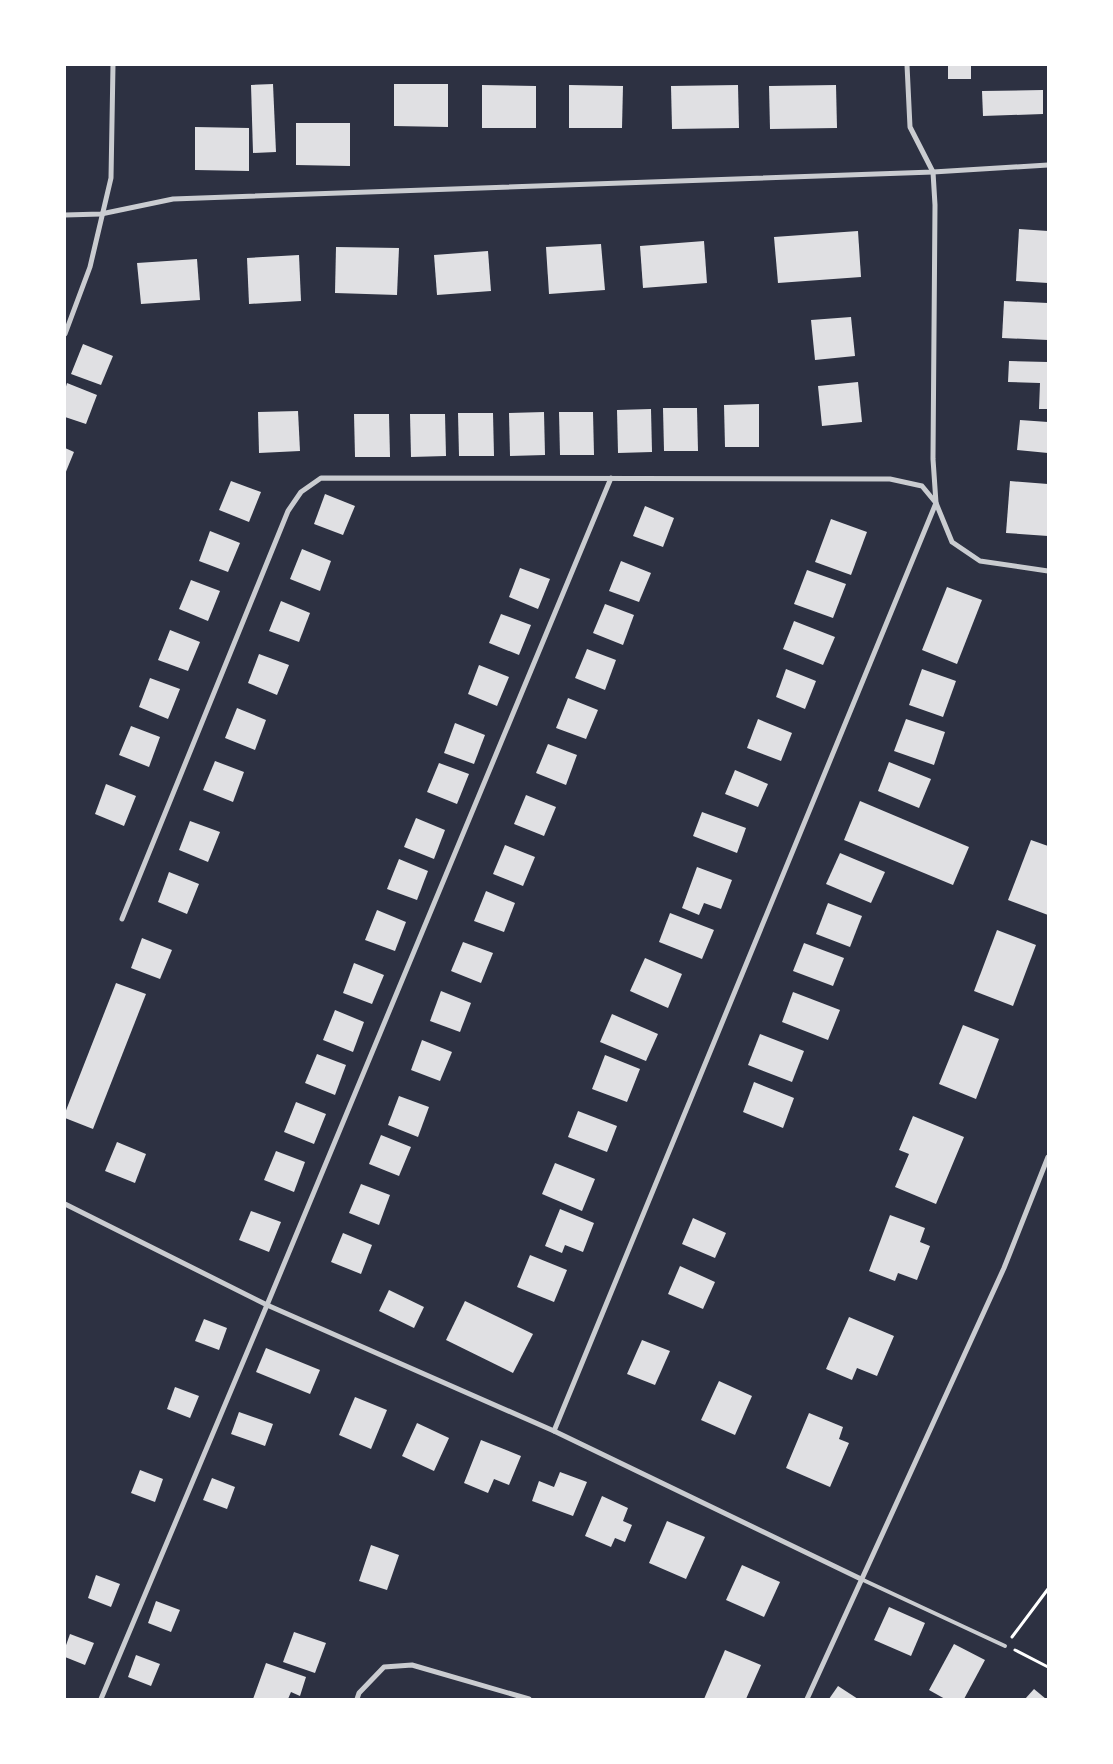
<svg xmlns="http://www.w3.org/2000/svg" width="1113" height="1764" viewBox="0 0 1113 1764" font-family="Montserrat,sans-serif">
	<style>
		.building { fill: #e0e0e3 }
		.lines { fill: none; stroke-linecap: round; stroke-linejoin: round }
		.path { stroke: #fff; stroke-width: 3 }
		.service { stroke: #caccd0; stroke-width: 4 }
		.minor { stroke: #caccd0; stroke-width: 5 }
	</style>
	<rect width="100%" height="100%" fill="#2d3142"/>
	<!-- building -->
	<g class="building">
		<rect x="948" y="65" width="23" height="14"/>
		<path d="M273,84L276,152L253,153L251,85Z"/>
		<path d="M394,84H448V127L394,126Z"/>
		<path d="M482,85L536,86V128H482Z"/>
		<path d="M569,85L623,86L622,128H569Z"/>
		<path d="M738,85L739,128L672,129L671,86Z"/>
		<path d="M836,85L837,128L770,129L769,86Z"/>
		<path d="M1043,90V114L983,116L982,91Z"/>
		<path d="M296,123H350V166L296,165Z"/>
		<path d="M195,127L249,128V171L195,170Z"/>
		<path d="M1019,229L1048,231V283L1016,281Z"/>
		<path d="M858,231L861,277L778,283L774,237Z"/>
		<path d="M704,241L707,283L643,288L640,246Z"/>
		<path d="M601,244L605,290L549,294L546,247Z"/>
		<path d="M336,247L399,248L397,295L335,293Z"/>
		<path d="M488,251L491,291L437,295L434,255Z"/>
		<path d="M299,255L301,301L249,304L247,258Z"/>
		<path d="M197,259L200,300L141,304L137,263Z"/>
		<path d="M1004,301L1048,303V340L1002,338Z"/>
		<path d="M851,317L855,356L815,360L811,320Z"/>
		<path d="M83,344L113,356L101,385L71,374Z"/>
		<path d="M1009,361L1048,362V409H1039L1040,383L1008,382Z"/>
		<path d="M858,382L862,422L822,426L818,386Z"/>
		<path d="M67,383L97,395L86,424L65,417V390Z"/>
		<path d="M759,404V447H725L724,405Z"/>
		<path d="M663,408H697L698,451H664Z"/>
		<path d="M651,409L652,452L618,453L617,410Z"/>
		<path d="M298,411L300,451L259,453L258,412Z"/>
		<path d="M544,412L545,455L510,456L509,413Z"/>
		<path d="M559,412H593L594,455H560Z"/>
		<path d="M458,413H493L494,456H459Z"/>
		<path d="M354,414H389L390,457H355Z"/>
		<path d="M410,414H445L446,456L411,457Z"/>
		<path d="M1020,420L1048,422V453L1017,450Z"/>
		<path d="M65,448L74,452L65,474Z"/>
		<path d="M231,481L261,492L249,522L219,510Z"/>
		<path d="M1010,481L1048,484V536L1006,533Z"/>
		<path d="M325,494L355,506L343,535L314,524Z"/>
		<path d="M645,506L674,518L663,547L633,536Z"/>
		<path d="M831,519L867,532L851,575L815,562Z"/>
		<path d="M210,531L240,543L228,572L199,561Z"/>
		<path d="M302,549L331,561L320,591L290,579Z"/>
		<path d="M621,561L651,573L639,602L609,591Z"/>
		<path d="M520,568L550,579L538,609L509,597Z"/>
		<path d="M807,570L846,584L833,618L794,604Z"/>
		<path d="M191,580L220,591L208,621L179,609Z"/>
		<path d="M947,587L982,600L957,664L922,650Z"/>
		<path d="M281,601L310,613L299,642L269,631Z"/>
		<path d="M605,604L634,615L623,645L593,633Z"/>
		<path d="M501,614L531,625L519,655L489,643Z"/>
		<path d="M794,621L835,637L823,665L783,649Z"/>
		<path d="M170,630L200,642L188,671L158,660Z"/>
		<path d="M587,649L616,660L605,690L575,678Z"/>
		<path d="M259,654L289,665L277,695L248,683Z"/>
		<path d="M479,665L509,677L497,706L468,694Z"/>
		<path d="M786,669L816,681L805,709L776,697Z"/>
		<path d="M922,669L956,681L943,717L909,705Z"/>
		<path d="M150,678L180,689L168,719L139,707Z"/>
		<path d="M568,698L598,710L586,739L556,728Z"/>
		<path d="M237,708L266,720L255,750L225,738Z"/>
		<path d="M758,719L792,733L781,761L747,748Z"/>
		<path d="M906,719L945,732L934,765L894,751Z"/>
		<path d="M455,723L485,735L474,764L444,753Z"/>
		<path d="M131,726L160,737L149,767L119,755Z"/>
		<path d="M548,744L577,755L566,785L536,773Z"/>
		<path d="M215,761L244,772L233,802L203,790Z"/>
		<path d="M889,762L931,779L919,808L878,791Z"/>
		<path d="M439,763L469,774L457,804L427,792Z"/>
		<path d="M735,770L768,784L758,807L725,794Z"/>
		<path d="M106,784L136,796L124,826L95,814Z"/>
		<path d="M526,795L556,807L544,836L514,824Z"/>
		<path d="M860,801L969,847L953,885L844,840Z"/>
		<path d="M702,812L746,828L737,853L693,836Z"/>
		<path d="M416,818L445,830L434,859L404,847Z"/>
		<path d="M190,821L220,832L208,862L179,850Z"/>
		<path d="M1031,840L1048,846V915L1008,900Z"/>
		<path d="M505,845L535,857L523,886L493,874Z"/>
		<path d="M840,853L885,872L871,903L826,884Z"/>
		<path d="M399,859L428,871L417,900L387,889Z"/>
		<path d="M697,867L732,880L721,909L704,903L699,915L682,908Z"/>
		<path d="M169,872L199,884L187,914L158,902Z"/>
		<path d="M486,891L515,903L504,932L474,921Z"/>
		<path d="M828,903L862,916L850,947L816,934Z"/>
		<path d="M377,910L406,922L395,951L365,940Z"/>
		<path d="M670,913L714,930L702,959L659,942Z"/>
		<path d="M997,930L1036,945L1013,1006L974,991Z"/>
		<path d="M142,938L172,950L160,979L131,968Z"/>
		<path d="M463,942L493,953L481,983L451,971Z"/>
		<path d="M804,943L844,958L833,986L793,971Z"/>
		<path d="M645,958L682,974L668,1008L630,991Z"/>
		<path d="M354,963L384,975L372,1004L343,993Z"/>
		<path d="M116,983L146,994L93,1129L65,1118V1113Z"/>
		<path d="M441,991L471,1003L460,1032L430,1021Z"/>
		<path d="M793,992L840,1010L828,1040L782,1022Z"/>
		<path d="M335,1010L364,1022L353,1052L323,1040Z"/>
		<path d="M612,1014L658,1034L646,1061L600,1042Z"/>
		<path d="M963,1025L999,1039L976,1099L939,1084Z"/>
		<path d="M760,1034L804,1051L792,1082L748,1065Z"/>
		<path d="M422,1040L452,1052L440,1081L411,1070Z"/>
		<path d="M317,1054L346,1065L335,1095L305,1083Z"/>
		<path d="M605,1055L640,1069L627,1102L592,1089Z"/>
		<path d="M754,1082L794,1098L783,1128L743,1112Z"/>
		<path d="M399,1096L429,1107L418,1137L388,1125Z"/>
		<path d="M296,1102L326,1114L314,1144L284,1132Z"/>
		<path d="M578,1111L617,1126L607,1152L568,1137Z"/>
		<path d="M913,1116L964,1137L936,1204L895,1187L909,1154L899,1150Z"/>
		<path d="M381,1135L411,1147L399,1176L369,1164Z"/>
		<path d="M117,1142L146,1154L135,1183L105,1171Z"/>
		<path d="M276,1151L305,1162L294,1192L264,1180Z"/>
		<path d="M555,1163L595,1179L582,1211L542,1194Z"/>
		<path d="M361,1184L390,1195L379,1225L349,1213Z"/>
		<path d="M560,1209L594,1223L583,1252L565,1245L562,1253L545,1246Z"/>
		<path d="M251,1211L281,1222L269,1252L239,1240Z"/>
		<path d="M890,1215L925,1228L920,1242L930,1246L917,1280L898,1273L895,1281L869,1271Z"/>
		<path d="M693,1218L726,1233L715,1258L682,1244Z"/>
		<path d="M343,1233L372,1245L361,1274L331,1262Z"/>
		<path d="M530,1255L567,1270L554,1302L517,1287Z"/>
		<path d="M680,1266L715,1282L703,1309L668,1294Z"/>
		<path d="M389,1290L424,1307L414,1328L379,1311Z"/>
		<path d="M465,1301L533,1334L513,1373L446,1340Z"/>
		<path d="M849,1317L894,1336L877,1376L857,1368L852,1380L826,1369Z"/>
		<path d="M204,1319L227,1328L219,1350L195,1341Z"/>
		<path d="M642,1340L670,1351L655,1385L627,1374Z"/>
		<path d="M266,1348L320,1370L310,1394L256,1372Z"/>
		<path d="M719,1381L752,1396L735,1435L701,1420Z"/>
		<path d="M175,1387L199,1396L190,1418L167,1409Z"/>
		<path d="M355,1397L387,1410L371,1449L339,1435Z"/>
		<path d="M239,1412L273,1424L265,1446L231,1434Z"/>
		<path d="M809,1413L843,1427L839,1439L849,1443L830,1487L786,1468Z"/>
		<path d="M417,1423L449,1438L434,1471L402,1456Z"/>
		<path d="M481,1440L521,1456L509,1485L494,1479L488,1493L464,1483Z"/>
		<path d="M140,1470L163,1479L155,1502L131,1493Z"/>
		<path d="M560,1472L587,1482L573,1516L532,1501L539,1481L554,1487Z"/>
		<path d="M212,1478L235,1487L227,1509L203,1500Z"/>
		<path d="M602,1496L628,1508L623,1521L632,1525L625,1542L615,1538L611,1547L585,1536Z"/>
		<path d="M667,1521L705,1537L686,1579L649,1563Z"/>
		<path d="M371,1545L399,1555L387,1590L359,1581Z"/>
		<path d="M742,1565L780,1582L764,1617L726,1600Z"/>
		<path d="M96,1575L120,1584L111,1607L88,1598Z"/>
		<path d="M156,1601L180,1610L171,1632L148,1623Z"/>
		<path d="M889,1607L925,1623L911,1656L874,1640Z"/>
		<path d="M294,1632L326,1643L315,1673L283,1662Z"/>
		<path d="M70,1634L94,1643L85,1665L65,1657V1648Z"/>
		<path d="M954,1644L985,1660L964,1699H945L929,1690Z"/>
		<path d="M725,1650L761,1665L746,1699H704Z"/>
		<path d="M136,1655L160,1664L151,1686L128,1677Z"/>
		<path d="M266,1663L306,1677L300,1696L291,1692L288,1699H253Z"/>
		<path d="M838,1686L858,1699H829Z"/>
		<path d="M1034,1689L1046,1699H1025Z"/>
	</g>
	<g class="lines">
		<!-- path -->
		<g class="path">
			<path d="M1012,1637L1048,1589"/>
			<path d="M1015,1650L1048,1667"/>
		</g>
		<!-- service -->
		<path class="service" d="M861,1579L1005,1646"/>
		<!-- minor -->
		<g class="minor">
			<path d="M65,215L101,214L173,199L933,172L1048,165"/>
			<path d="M65,334L90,267L111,178L113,65"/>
			<path d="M122,919L288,511L301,492L321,478L890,479L922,486L936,503L952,542L980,561L1048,571"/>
			<path d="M65,1204L267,1305L554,1431L861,1579"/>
			<path d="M554,1431L936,503L933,459L935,205L933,172L910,127L907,65"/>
			<path d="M101,1699L267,1305L611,478"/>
			<path d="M357,1699L359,1693L384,1667L412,1665L529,1699"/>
			<path d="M807,1699L1004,1268L1048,1157"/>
		</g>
	</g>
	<!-- border -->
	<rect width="1113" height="1764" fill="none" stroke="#ffffff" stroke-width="132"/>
</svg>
